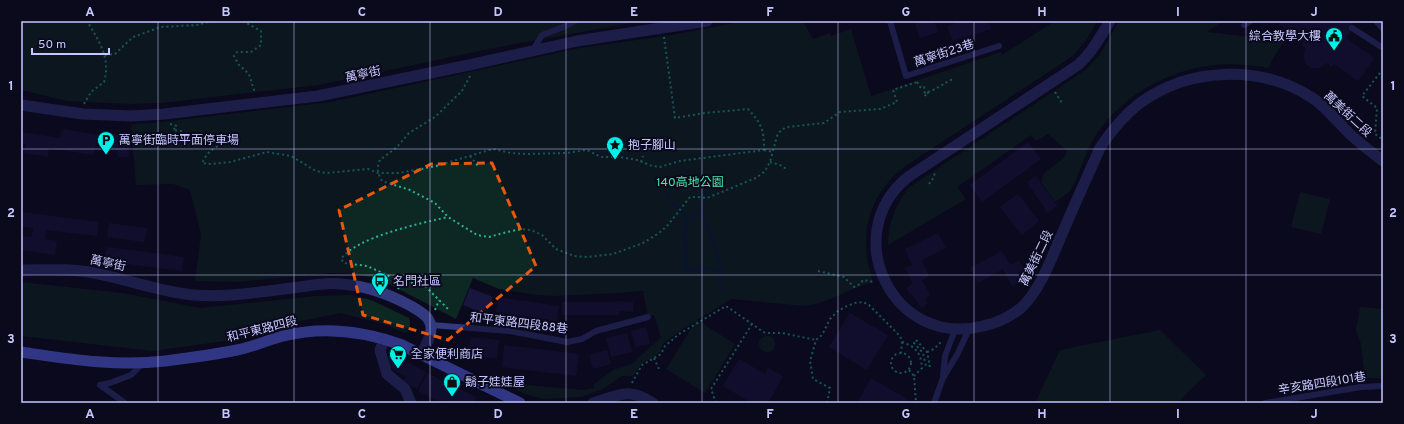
<svg xmlns="http://www.w3.org/2000/svg" width="1404" height="424" viewBox="0 0 1404 424" font-family="Overpass,'Noto Sans TC',sans-serif">
	<style>
		.green { fill: #0d2723 }
		.lines { fill: none; stroke-linecap: round; stroke-linejoin: round }
		.stream { stroke: #07233f; stroke-width: 3 }
		.building { fill: #18153f }
		.path { stroke: #25b499; stroke-width: 2; stroke-dasharray: 2 3; stroke-linecap: butt }
		.service { stroke: #32397f; stroke-width: 6 }
		.minor { stroke: #32397f; stroke-width: 11 }
		.tertiary { stroke: #32397f; stroke-width: 11 }
		.secondary { stroke: #5d6eff; stroke-width: 11 }
		.marked { fill: none; stroke: #e8590c; stroke-width: 3; stroke-dasharray: 8 5; stroke-linejoin: round }
		.grid { fill: none; stroke: #c6c7ff; stroke-width: 1; stroke-opacity: 0.55 }
		.labels { text-anchor: middle; stroke-width: 4; stroke-linejoin: round; paint-order: stroke }
		.poi-label { font-size: 12px; fill: #c6c7ff; stroke: #0b0a1d; text-anchor: start }
		.street-label { font-size: 12px; fill: #c6c7ff; stroke: #0b0a1d }
		.park-label { font-size: 12px; fill: #4be6ab; stroke: #0b0a1d }
		.neatline { fill: none; stroke: #c6c7ff; stroke-width: 1.5 }
		.grid-label { font-size: 13px; text-anchor: middle; font-weight: bold; fill: #c6c7ff }
	</style>
	<rect width="100%" height="100%" fill="#0b0a1d"/>
	<!-- green -->
	<g class="green">
		<path d="M21,21H642L499,47L318,85L161,103L130,104L67,101L21,90Z"/>
		<path d="M744,21H803L813,39L830,33L831,36L851,29L871,96L1001,52L1002,55L1055,21H1097L1087,39L1073,56L907,165C867,194 858,237 873,282C850,288 829,303 805,306L732,299L697,320L735,344L705,393L666,369L696,321L678,332L663,344L661,350L657,355L641,364L633,376H622L603,389L581,397L542,399L523,393L492,378L494,373L526,385L584,390L594,388V384L613,370L632,364L661,337L654,315L648,316L643,291L620,293L553,296L536,295L499,289L473,278L456,319L391,285L376,278L365,276L346,273H330L239,282L195,281L201,234L190,190L173,184L136,185L131,124L153,123L331,102L580,48L672,35Z"/>
		<path d="M1119,21H1223L1207,32L1284,41L1272,60L1269,68C1256,66 1241,64 1227,64C1172,66 1119,95 1091,143C1085,154 1075,187 1068,193C1064,196 1059,199 1055,202L1041,182L1044,173L1064,158L1067,151L1048,134L1036,141L1031,135L957,187L966,199L888,245C888,222 896,206 908,188L1087,69L1101,53Z"/>
		<path d="M1300,192L1330,199L1321,234L1291,227Z"/>
		<path d="M21,282L122,293L200,308L316,296L351,295L371,300L409,318C411,325 410,328 405,333L383,324L341,313L281,325L239,339L153,351L21,336Z"/>
		<path d="M1360,307L1383,309V378H1365L1361,344L1356,330Z"/>
		<path d="M1160,330L1206,375L1177,403H1035L1060,350Z"/>
		<circle cx="767" cy="344" r="8"/>
	</g>
	<g class="lines">
		<!-- stream -->
		<g class="stream">
			<path d="M701,215L705,196L704,181"/>
			<path d="M687,223C686,209 677,208 667,199V192L670,187L688,172"/>
			<path d="M720,272L712,268L686,270L685,227L694,215H701L713,239L720,265V291"/>
		</g>
	</g>
	<!-- building -->
	<g class="building">
		<path d="M914,21H934L938,32L920,38Z"/>
		<path d="M953,21H988L991,29L953,41L947,26L954,24Z"/>
		<path d="M1282,21H1351L1352,28L1350,33L1346,38L1374,58L1358,81L1334,64L1332,67L1327,63L1319,68H1311L1306,64L1304,59V53L1306,48L1301,45L1304,42L1279,25Z"/>
		<path d="M62,129L98,135L94,155L49,148L48,157L24,153L26,144L21,143V132L60,138Z"/>
		<path d="M127,133L129,157L118,158L117,150L112,151L110,135Z"/>
		<path d="M1028,142L1041,159L982,202L970,185Z"/>
		<path d="M1036,176L1057,206L1048,213L1027,182Z"/>
		<path d="M1018,194L1039,221L1022,235L1000,207Z"/>
		<path d="M21,212L99,222L97,236L46,230L45,239L57,241L55,255L21,250V236L32,237L33,228L21,226Z"/>
		<path d="M109,223L147,228L144,242L107,237Z"/>
		<path d="M938,233L946,248L922,260L929,276L922,280L930,295L927,296L928,297L925,299L927,304L925,305L926,306L921,308L912,294L910,295L906,288L913,284L905,268L912,265L905,249Z"/>
		<path d="M107,247L184,257L182,271L105,261Z"/>
		<path d="M1002,251L1010,265L1019,261L1028,277L1012,286L1003,269L978,283L970,268Z"/>
		<path d="M470,288L493,297L486,314L463,305Z"/>
		<path d="M498,297L559,306L557,321L496,312Z"/>
		<path d="M619,301L633,302V312L619,311V315H562V302H619V309Z"/>
		<path d="M850,313L888,335L867,370L829,347Z"/>
		<path d="M646,327L650,344L635,347L631,331Z"/>
		<path d="M627,333L632,352L611,357L606,338Z"/>
		<path d="M471,337L499,340L497,358L477,357V356L469,354Z"/>
		<path d="M504,345L579,354L576,376L502,367Z"/>
		<path d="M607,350L611,364L593,369L589,355Z"/>
		<path d="M391,353L426,372L417,389L403,382L406,377L392,369L388,360Z"/>
		<path d="M739,359L765,374L768,368L783,376L768,403H745L747,400L723,386Z"/>
		<path d="M427,373L476,397L474,403H443L418,391Z"/>
		<path d="M871,378L910,401L909,403H857Z"/>
	</g>
	<g class="lines">
		<!-- path -->
		<g class="path">
			<path d="M243,21L261,31V45L251,52H237L234,56L239,65L249,74L255,93"/>
			<path d="M105,55L115,54L133,37L161,27L197,25L212,21"/>
			<path d="M1383,69L1362,96L1377,108L1375,134L1383,140"/>
			<path d="M470,76L462,91L435,117L409,133L397,147L380,160L378,166V173L382,181L410,190L435,203L448,217L477,235L489,237L503,233L521,229L531,230L542,235L556,249L574,256L587,257L613,254L643,243L659,233L668,225L690,197H698L707,198L756,178L765,171L770,162L777,136L781,130L787,127L824,123L840,112L880,109L897,102L893,90L917,82V80"/>
			<path d="M917,82L921,88L924,87L925,92L923,94L927,96L928,92H925"/>
			<path d="M928,92C937,89 944,83 953,79"/>
			<path d="M1055,92L1062,103"/>
			<path d="M84,104L91,92L104,82C111,58 99,41 87,21"/>
			<path d="M170,124L177,126L173,130L181,131V134L226,140C223,144 219,145 215,148C209,151 205,157 202,163L211,164L230,162L267,152L291,156L316,171L326,173L368,169L378,173H399L436,166L493,149L511,153L525,154L567,153L587,150L601,157H620L637,160L652,166L660,167L680,161L764,150C764,130 762,124 748,109L705,113L675,118L664,37"/>
			<path d="M764,150L773,152"/>
			<path d="M470,156L478,166"/>
			<path d="M641,162L643,156"/>
			<path d="M770,162L780,165L788,170"/>
			<path d="M929,184L934,177L935,172"/>
			<path d="M818,271L844,277L854,287L860,284L863,280L874,282"/>
			<path d="M401,283H417L424,285L448,309"/>
			<path d="M398,289L401,283L387,275L367,266L344,263L341,259C356,237 422,223 448,217"/>
			<path d="M435,310L439,300"/>
			<path d="M916,340L927,352L930,366H926L923,353L914,343Z"/>
			<path d="M902,342C916,347 921,353 922,368L914,376"/>
			<path d="M927,352L934,349L941,342"/>
			<circle cx="901" cy="363" r="10"/>
			<path d="M654,358L659,369"/>
			<path d="M909,370L914,376L916,403"/>
			<path d="M632,383L642,365L661,354L665,346L679,334L726,306L765,333H782L816,340"/>
			<path d="M716,403L711,389L752,324"/>
			<path d="M827,403L830,388L813,379L810,361L816,340L822,335L830,319L838,311L847,306L855,303L863,302L869,305L900,336L902,342L901,353"/>
		</g>
		<!-- service -->
		<g class="service">
			<path d="M890,21L906,76L999,46"/>
			<path d="M1376,21L1383,29"/>
			<path d="M1244,25L1250,21"/>
			<path d="M1352,28L1383,48"/>
			<path d="M533,50L542,35L566,26L575,21"/>
			<path d="M431,325L510,331L567,342L582,339L596,331L648,317"/>
			<path d="M943,376L945,356L955,330"/>
			<path d="M125,403L100,385L110,383L131,375L143,363"/>
			<path d="M934,403L943,378L958,353L969,329"/>
			<path d="M1265,403L1361,387L1383,386"/>
		</g>
		<!-- minor -->
		<g class="minor">
			<path d="M21,105L83,114L131,116L164,114L318,96L469,65L577,41L707,21"/>
			<path d="M21,270C45,270 70,268 94,273C127,279 160,292 194,295C229,298 265,291 300,287C313,285 328,282 342,284C367,286 389,294 411,306C419,311 430,316 431,327C432,335 425,347 421,355"/>
			<path d="M385,339L380,350L387,374L405,389L411,403"/>
			<path d="M593,403C618,396 627,386 653,403"/>
		</g>
		<!-- tertiary -->
		<path class="tertiary" d="M1110,21C1100,37 1092,53 1078,65L908,177C837,235 894,349 983,326C997,323 1010,317 1021,308C1041,289 1051,259 1062,234C1074,206 1087,177 1100,148C1111,131 1123,116 1140,103C1188,68 1259,64 1311,97C1327,107 1338,123 1352,136C1362,145 1372,153 1383,161"/>
		<!-- secondary -->
		<path class="secondary" d="M21,352C69,359 116,367 165,361C189,358 213,355 237,350C253,347 268,340 283,336C323,326 364,331 402,345L520,403"/>
	</g>
	<!-- marked area -->
	<path d="M0 0H1404V424H0ZM492,163L536,266L448,340L363,315L339,210L431,164Z" fill="#0b0a1d" fill-opacity=".55" fill-rule="evenodd"/>
	<path class="marked" d="M492,163L536,266L448,340L363,315L339,210L431,164Z"/>
	<!-- grid -->
	<path class="grid" d="M158,21V403M294,21V403M430,21V403M566,21V403M702,21V403M838,21V403M974,21V403M1110,21V403M1246,21V403M21,149H1383M21,275H1383"/>
	<!-- icons -->
	<defs>
		<g id="civic-pin" transform="scale(0.9)"><path d="M0 17L-7.5 6A9.5 9.5 0 1 1 7.5 6Z" fill="#00f1e9" stroke="#0b0a1d"/><path d="M-.6-6.5H3V-4.5H.6V-3L4-1V1h2V6H-6V1h2V-1L-.6-3ZM-1.2 2.5V6h2.4V2.5Z" fill="#111"/></g>
		<g id="parking-pin" transform="scale(0.9)"><path d="M0 17L-7.5 6A9.5 9.5 0 1 1 7.5 6Z" fill="#00f1e9" stroke="#0b0a1d"/><path d="M-3.5-5.5H1a3.5 3.5 0 0 1 0 7H-1V5.5H-3.5ZM-1-3.4V-.6H.8a1.4 1.4 0 0 0 0-2.8Z" fill="#111"/></g>
		<g id="sight-pin" transform="scale(0.9)"><path d="M0 17L-7.5 6A9.5 9.5 0 1 1 7.5 6Z" fill="#00f1e9" stroke="#0b0a1d"/><path d="M0-6L1.8-2.2L6-1.7L2.9 1.2L3.7 5.4L0 3.3L-3.7 5.4L-2.9 1.2L-6-1.7L-1.8-2.2Z" fill="#111"/></g>
		<g id="bus-pin" transform="scale(0.9)"><path d="M0 17L-7.5 6A9.5 9.5 0 1 1 7.5 6Z" fill="#00f1e9" stroke="#0b0a1d"/><path d="M-5-6H5V4H4V6H2V4H-2V6H-4V4H-5ZM-3.5-4V0h7V-4ZM-3.5 1.2v1.5H-2V1.2ZM2 1.2v1.5H3.5V1.2Z" fill="#111"/></g>
		<g id="supermarket-pin" transform="scale(0.9)"><path d="M0 17L-7.5 6A9.5 9.5 0 1 1 7.5 6Z" fill="#00f1e9" stroke="#0b0a1d"/><path d="M-6-5.5h2.5l.6 2H6L4.5 2H-2.5L-4.4-4H-6ZM-1.5 3.2a1.3 1.3 0 1 0 .1 0ZM3 3.2a1.3 1.3 0 1 0 .1 0Z" fill="#111"/></g>
		<g id="shop-pin" transform="scale(0.9)"><path d="M0 17L-7.5 6A9.5 9.5 0 1 1 7.5 6Z" fill="#00f1e9" stroke="#0b0a1d"/><path d="M-5-2.5h2.3a2.7 3.5 0 0 1 5.4 0H5L5.5 6h-11ZM-1.5-2.5h3a1.5 2.3 0 0 0-3 0Z" fill="#111"/></g>
	</defs>
	<g fill-rule="evenodd">
		<use href="#civic-pin" x="1334" y="36"/>
		<use href="#parking-pin" x="106" y="140"/>
		<use href="#sight-pin" x="615" y="145"/>
		<use href="#bus-pin" x="380" y="281"/>
		<use href="#supermarket-pin" x="398" y="354"/>
		<use href="#shop-pin" x="452" y="382"/>
	</g>
	<g class="labels">
		<!-- poi labels -->
		<g class="poi-label">
			<text x="1321" y="40" text-anchor="end">綜合教學大樓</text>
			<text x="119" y="144">萬寧街臨時平面停車場</text>
			<text x="628" y="149">抱子腳山</text>
			<text x="393" y="285">名門社區</text>
			<text x="411" y="358">全家便利商店</text>
			<text x="465" y="386">鬍子娃娃屋</text>
		</g>
		<!-- street labels -->
		<g class="street-label">
			<text transform="translate(944 53) rotate(-18)" y="4">萬寧街23巷</text>
			<text transform="translate(363 74) rotate(-12)" y="4">萬寧街</text>
			<text transform="translate(1348 114) rotate(43)" y="4">萬美街二段</text>
			<text transform="translate(1036 258) rotate(-64)" y="4">萬美街二段</text>
			<text transform="translate(108 263) rotate(12)" y="4">萬寧街</text>
			<text transform="translate(519 323) rotate(7)" y="4">和平東路四段88巷</text>
			<text transform="translate(262 329) rotate(-14)" y="4">和平東路四段</text>
			<text transform="translate(1322 383) rotate(-9)" y="4">辛亥路四段101巷</text>
		</g>
		<!-- park labels -->
		<g class="park-label">
			<text x="690" y="186">140高地公園</text>
		</g>
	</g>
	<!-- border -->
	<rect width="1404" height="424" fill="none" stroke="#0b0a1d" stroke-width="44"/>
	<!-- scale -->
	<path d="M32 48v6h77v-6" fill="none" stroke="#c6c7ff" stroke-width="2"/>
	<text x="38" y="48" font-size="12" fill="#c6c7ff" stroke="#0b0a1d" stroke-width="3" paint-order="stroke">50 m</text>
	<rect x="22" y="22" width="1360" height="380" class="neatline"/>
	<g class="grid-label">
		<text x="90" y="16">A</text>
		<text x="226" y="16">B</text>
		<text x="362" y="16">C</text>
		<text x="498" y="16">D</text>
		<text x="634" y="16">E</text>
		<text x="770" y="16">F</text>
		<text x="906" y="16">G</text>
		<text x="1042" y="16">H</text>
		<text x="1178" y="16">I</text>
		<text x="1314" y="16">J</text>
		<text x="11" y="90">1</text>
		<text x="1393" y="90">1</text>
		<text x="11" y="217">2</text>
		<text x="1393" y="217">2</text>
		<text x="11" y="343">3</text>
		<text x="1393" y="343">3</text>
		<text x="90" y="418">A</text>
		<text x="226" y="418">B</text>
		<text x="362" y="418">C</text>
		<text x="498" y="418">D</text>
		<text x="634" y="418">E</text>
		<text x="770" y="418">F</text>
		<text x="906" y="418">G</text>
		<text x="1042" y="418">H</text>
		<text x="1178" y="418">I</text>
		<text x="1314" y="418">J</text>
	</g>
</svg>
